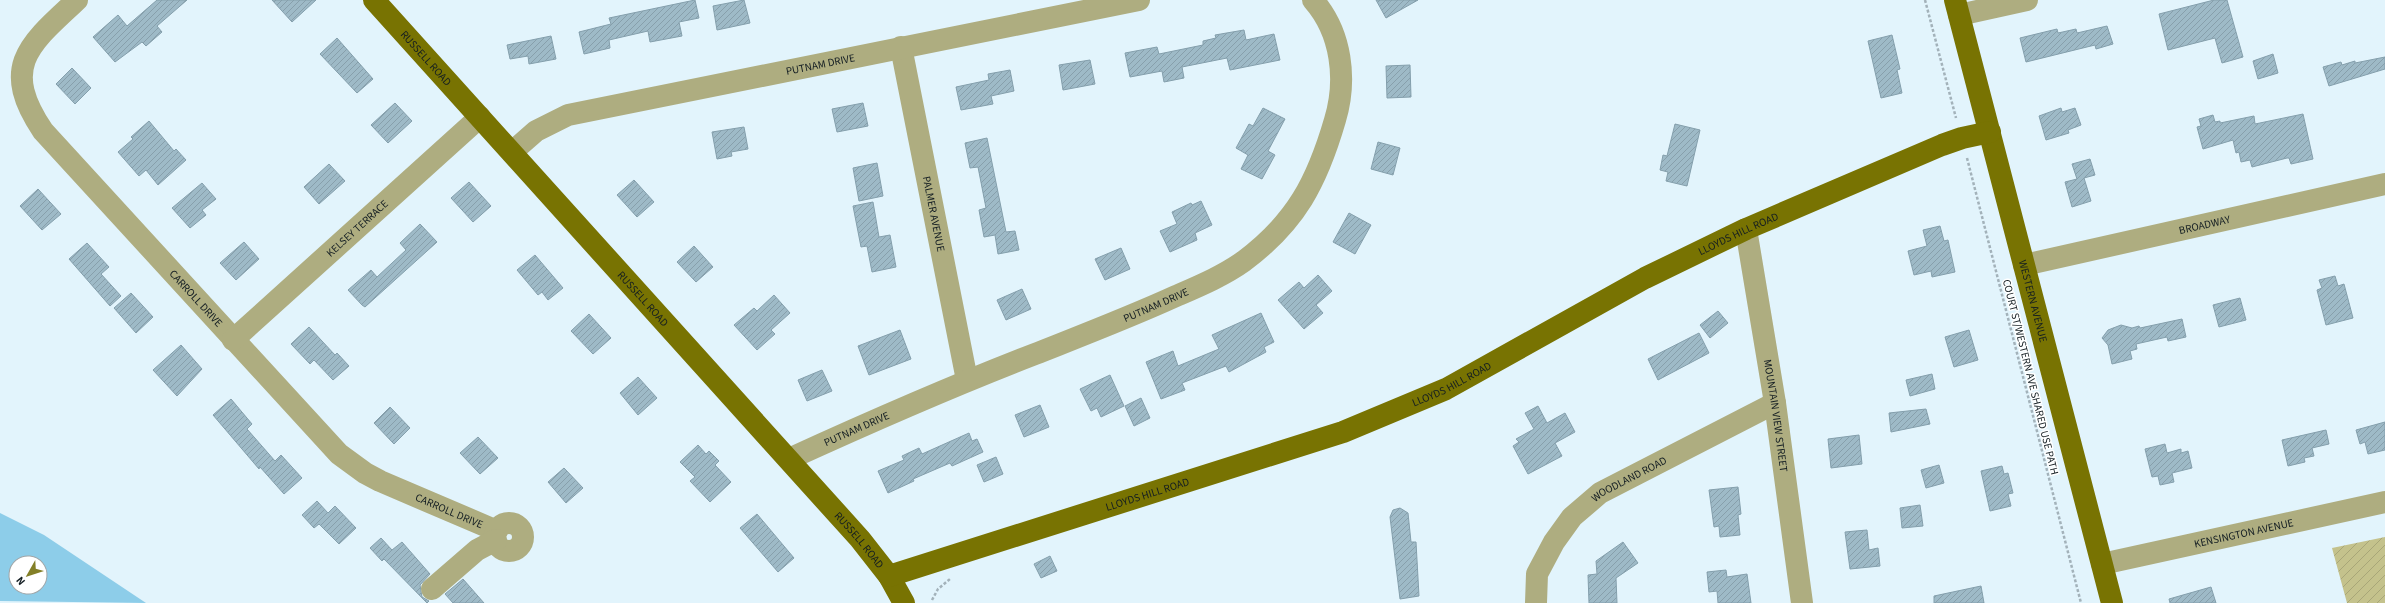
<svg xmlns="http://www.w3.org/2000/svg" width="2385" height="603" viewBox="0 0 2385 603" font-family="'Source Sans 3',sans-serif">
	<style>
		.garden { fill: url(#garden-furrows) }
		.water { fill: #8dcde9; fill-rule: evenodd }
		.building { fill: url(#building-hatch); stroke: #849fac }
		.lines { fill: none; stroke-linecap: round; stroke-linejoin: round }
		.path { stroke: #a3b2ba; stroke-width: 2.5; stroke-dasharray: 3 2; stroke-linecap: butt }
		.minor { stroke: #aead80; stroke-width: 22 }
		.major { stroke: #787302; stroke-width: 22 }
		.labels { text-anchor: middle; stroke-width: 3; stroke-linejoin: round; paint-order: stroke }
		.street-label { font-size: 11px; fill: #131d22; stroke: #fff }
	</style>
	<defs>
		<pattern id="garden-furrows" width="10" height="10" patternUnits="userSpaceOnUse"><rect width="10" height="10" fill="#c4c28c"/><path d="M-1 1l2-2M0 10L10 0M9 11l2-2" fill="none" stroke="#a8a678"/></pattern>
		<pattern id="building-hatch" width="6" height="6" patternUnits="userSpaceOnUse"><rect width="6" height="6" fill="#9ebac7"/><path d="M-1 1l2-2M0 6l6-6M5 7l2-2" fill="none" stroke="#879fab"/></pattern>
	</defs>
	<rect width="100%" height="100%" fill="#e2f4fc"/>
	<!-- garden -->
	<path class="garden" d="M2385,537V603H2347L2332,548Z"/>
	<!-- water -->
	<path class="water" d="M0,513L44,535L146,603L0,601ZM16,563H40V587H16Z"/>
	<!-- building -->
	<g class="building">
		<path d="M157,0H187L157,26L162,32L146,46L142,42L115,62L93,37L118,15L127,26Z"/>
		<path d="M272,0H316L292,22Z"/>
		<path d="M695,0L699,18L679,22L682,36L650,42L648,31L609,40L610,48L584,54L579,32L611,24L609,18Z"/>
		<path d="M744,0L750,23L717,30L713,6Z"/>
		<path d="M1376,0H1418L1386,18Z"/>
		<path d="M2214,0H2227L2243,57L2222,63L2215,38L2168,50L2159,14Z"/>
		<path d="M2107,26L2113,44L2096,49L2095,45L2026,62L2020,38L2057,29L2058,33L2076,29L2077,33Z"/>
		<path d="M1244,30L1246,40L1274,34L1280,60L1230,70L1227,58L1182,67L1184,78L1164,82L1162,71L1130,77L1125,53L1157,47L1159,54L1203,45V41L1216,38L1215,35Z"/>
		<path d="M1892,35L1900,69L1897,70L1902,93L1881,98L1868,41Z"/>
		<path d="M551,36L556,59L529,64L528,56L510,59L507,45Z"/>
		<path d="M337,38L373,79L357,93L320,54Z"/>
		<path d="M2273,54L2278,73L2258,79L2253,61Z"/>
		<path d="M2385,57V69L2329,86L2323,67L2341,62L2342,65L2355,61V63Z"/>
		<path d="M1090,60L1095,84L1063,90L1059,65Z"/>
		<path d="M1410,65L1411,97L1387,98L1386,66Z"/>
		<path d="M72,68L91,88L75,104L56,84Z"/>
		<path d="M1010,70L1014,91L991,96L993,104L961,110L956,87L989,80L988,74Z"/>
		<path d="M395,103L412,121L388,143L371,125Z"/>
		<path d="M863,103L868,126L837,132L832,109Z"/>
		<path d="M1263,108L1285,119L1268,151L1275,155L1262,179L1241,169L1248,155L1236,148L1249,124L1253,126Z"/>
		<path d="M2061,108L2062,112L2075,108L2081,125L2068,130L2069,133L2046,140L2039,116Z"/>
		<path d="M2303,114L2313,159L2291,164L2289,158H2287L2252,167L2250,160L2241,162L2239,152L2236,153L2233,140L2203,149L2197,127L2201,126L2199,119L2213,115L2215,122L2220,121V123L2254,116L2255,124Z"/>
		<path d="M149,121L174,151L176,149L186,160L158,185L146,170L139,176L118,152L133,139L131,137Z"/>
		<path d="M1675,124L1700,130L1687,186L1666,181L1668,172L1660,170L1663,155L1667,156Z"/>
		<path d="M744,127L748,149L731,152L732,156L717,159L712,132Z"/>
		<path d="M987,138L1006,232L1015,231L1019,250L998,254L995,235L984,237L979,210L986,208L978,167L970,168L965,143Z"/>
		<path d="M1378,142L1400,148L1393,175L1371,169Z"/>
		<path d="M2090,159L2095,175L2084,178L2091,201L2072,207L2065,182L2077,179L2072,164Z"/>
		<path d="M877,163L883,196L859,201L853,168Z"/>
		<path d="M329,164L345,181L319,204L304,187Z"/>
		<path d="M634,180L654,202L637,217L617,195Z"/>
		<path d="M469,182L491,206L473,222L451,198Z"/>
		<path d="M202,183L216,199L202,210L206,215L190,228L172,208Z"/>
		<path d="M38,189L61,214L42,230L20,206Z"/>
		<path d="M1201,201L1212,225L1195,233L1197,240L1170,252L1160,231L1177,224L1172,212L1191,203L1192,205Z"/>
		<path d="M873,202L879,237L890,235L896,267L872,272L867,246L861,247L853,206Z"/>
		<path d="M1349,213L1371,225L1355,254L1333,242Z"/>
		<path d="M420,224L437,242L365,307L362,305L348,290L371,270L377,277L406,250L400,243Z"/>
		<path d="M1940,226L1944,241L1948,240L1955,272L1932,277L1931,271L1914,275L1908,251L1927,246L1923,230Z"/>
		<path d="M244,242L259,259L236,280L220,263Z"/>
		<path d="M87,243L109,267L101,274L121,296L110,306L69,259Z"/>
		<path d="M694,246L713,267L696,282L677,262Z"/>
		<path d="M1121,248L1130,269L1105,280L1095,259Z"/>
		<path d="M535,255L563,288L548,300L542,292L538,295L517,270Z"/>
		<path d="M1318,275L1332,291L1316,305L1323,313L1304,329L1278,300L1299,282L1304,288Z"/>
		<path d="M2335,276L2338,286L2344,284L2353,318L2326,325L2317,290L2322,288L2319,280Z"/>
		<path d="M1022,289L1031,309L1006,320L997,300Z"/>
		<path d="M131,293L153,317L136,333L114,308Z"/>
		<path d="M774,295L790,313L771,330L775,334L757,350L734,325L754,308L757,311Z"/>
		<path d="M2240,298L2246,320L2219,327L2213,305Z"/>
		<path d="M1718,311L1728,323L1710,338L1700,325Z"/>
		<path d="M1261,313L1274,342L1264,347L1266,352L1229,372L1226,366L1182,383L1185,390L1161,399L1146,362L1173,351L1178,366L1219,349L1212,335Z"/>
		<path d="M589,314L611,338L593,354L571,331Z"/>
		<path d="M2182,319L2186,337L2168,341L2167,337L2136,344L2137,349L2130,351L2132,359L2112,364L2108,345L2102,338L2108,330L2121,325L2132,328L2139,326L2140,328Z"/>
		<path d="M309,327L335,355L337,353L349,366L333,380L314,360L310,364L291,344Z"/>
		<path d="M900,330L911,359L869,375L858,346Z"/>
		<path d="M1969,330L1978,360L1954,367L1945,337Z"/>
		<path d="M1699,333L1709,353L1658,380L1648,359Z"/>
		<path d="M181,345L202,369L177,396L153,370Z"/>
		<path d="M822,370L832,391L807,401L798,380Z"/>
		<path d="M1932,374L1935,389L1910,396L1906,380Z"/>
		<path d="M1110,375L1124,406L1101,417L1097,408L1091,411L1080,389Z"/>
		<path d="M638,377L657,398L638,415L620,393Z"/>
		<path d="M1141,398L1150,418L1134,426L1125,406Z"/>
		<path d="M231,399L252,424L247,429L275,461L281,455L302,478L284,494L260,467L259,469L213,415Z"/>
		<path d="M1040,405L1049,427L1024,437L1015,415Z"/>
		<path d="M1538,406L1547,423L1565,413L1575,432L1555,443L1562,456L1528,474L1513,446L1519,442L1516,439L1534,429L1525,413Z"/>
		<path d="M390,407L410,428L394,444L374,423Z"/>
		<path d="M1926,409L1930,424L1891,432L1889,413Z"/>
		<path d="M2385,422V450L2368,454L2365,442L2360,444L2356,430Z"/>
		<path d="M2326,430L2329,444L2312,448L2314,456L2304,458L2305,462L2288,466L2282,440Z"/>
		<path d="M969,433L972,441L977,439L983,452L952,466L950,463L913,479L914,481L888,493L878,471L904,460L902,456L919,448L922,454Z"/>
		<path d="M1859,435L1862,464L1831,468L1828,439Z"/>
		<path d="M478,437L498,458L480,474L460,453Z"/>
		<path d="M2165,444L2167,453L2181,449V453L2188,451L2192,468L2172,473L2174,482L2160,485L2158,476L2152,477L2145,449Z"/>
		<path d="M698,445L706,454L709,451L719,461L715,465L731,482L710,502L690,481L695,477L680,462Z"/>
		<path d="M996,457L1003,474L984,482L977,465Z"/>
		<path d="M1939,465L1944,483L1926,488L1921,470Z"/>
		<path d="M2002,466L2004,474L2008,473L2013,493L2008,494L2011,506L1990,511L1981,471Z"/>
		<path d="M564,468L583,488L566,503L548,482Z"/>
		<path d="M1738,487L1741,514L1738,515L1740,535L1720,537L1719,526L1714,527L1709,490Z"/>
		<path d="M317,501L328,513L335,506L356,528L339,544L319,524L314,528L302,515Z"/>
		<path d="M1920,505L1923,526L1902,528L1900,508Z"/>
		<path d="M1400,508L1408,513L1411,542H1416L1419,596L1400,599L1390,517L1393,510Z"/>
		<path d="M757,514L794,558L778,572L740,528Z"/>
		<path d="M1867,530L1869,550L1878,548L1880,566L1850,569L1845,532Z"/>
		<path d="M381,538L392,550L402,542L430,574L420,585L422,597L429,601L427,603L384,559L382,561L370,548Z"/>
		<path d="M1623,542L1638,563L1616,578L1617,603H1589L1588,575L1597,574L1596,561Z"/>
		<path d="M1050,556L1057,571L1041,578L1034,564Z"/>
		<path d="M1726,570L1727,577L1747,574L1751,603H1718L1717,591L1709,592L1707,572Z"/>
		<path d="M463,579L484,603H453L445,594Z"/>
		<path d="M1981,586L1984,603H1934V596Z"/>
		<path d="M2211,587L2216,603H2170L2169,599Z"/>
	</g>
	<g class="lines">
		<!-- path -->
		<g class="path">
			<path d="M1925,0L1956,118"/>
			<path d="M1967,158L2081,603"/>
			<path d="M932,600L938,589L950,579"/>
		</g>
		<!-- minor -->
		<g class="minor">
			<path id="s1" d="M77,0C28,45 0,67 43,131L339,454L365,473L380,481L497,531"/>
			<path d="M1959,15L2027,0"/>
			<path id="s2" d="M901,47L967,380"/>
			<path id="s3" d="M512,152L536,131L568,115L1139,0"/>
			<path id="s4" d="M1746,229L1775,403L1802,603"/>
			<path id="s5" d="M2024,265L2385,184"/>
			<path id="s6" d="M233,340L480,117"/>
			<path id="s7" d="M789,459C870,422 952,386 1035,354C1083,335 1130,317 1176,296C1199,286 1223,276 1244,261C1296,222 1317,182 1335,120C1347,80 1342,33 1313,0"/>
			<circle cx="509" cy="537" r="14"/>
			<path id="s8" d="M2102,564L2385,502"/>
			<path d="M432,589L477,550L496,540"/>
			<path id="s9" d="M1536,603L1537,574L1554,542L1572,517L1600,493L1775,403"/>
		</g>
		<!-- major -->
		<g class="major">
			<path id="s10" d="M374,0L860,539L889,576L904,603"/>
			<path id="s11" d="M1955,0L2112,603"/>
			<path id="s12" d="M889,576L1343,432L1446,389L1645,278L1746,229L1942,145L1962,138L1990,132"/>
		</g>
	</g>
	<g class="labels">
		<!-- street labels -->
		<g class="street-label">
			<text dy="4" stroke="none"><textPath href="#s10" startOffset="78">RUSSELL ROAD</textPath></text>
			<text dy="4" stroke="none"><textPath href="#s3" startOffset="325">PUTNAM DRIVE</textPath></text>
			<text dy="4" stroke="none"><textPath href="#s2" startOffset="170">PALMER AVENUE</textPath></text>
			<text dy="4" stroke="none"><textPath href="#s5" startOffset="185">BROADWAY</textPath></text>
			<text dy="4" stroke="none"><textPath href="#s6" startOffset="167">KELSEY TERRACE</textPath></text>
			<text dy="4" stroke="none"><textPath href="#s12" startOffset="919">LLOYDS HILL ROAD</textPath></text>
			<text dy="4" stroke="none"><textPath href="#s10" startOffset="402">RUSSELL ROAD</textPath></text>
			<text dy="4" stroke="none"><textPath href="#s1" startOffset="383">CARROLL DRIVE</textPath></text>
			<text dy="4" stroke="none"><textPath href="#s11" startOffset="311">WESTERN AVENUE</textPath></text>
			<text dy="4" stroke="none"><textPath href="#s7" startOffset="398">PUTNAM DRIVE</textPath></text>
			<text transform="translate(2031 377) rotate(76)" y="4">COURT ST/WESTERN AVE SHARED USE PATH</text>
			<text dy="4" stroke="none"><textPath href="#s12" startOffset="595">LLOYDS HILL ROAD</textPath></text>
			<text dy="4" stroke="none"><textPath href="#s4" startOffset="189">MOUNTAIN VIEW STREET</textPath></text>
			<text dy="4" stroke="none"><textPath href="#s7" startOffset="74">PUTNAM DRIVE</textPath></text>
			<text dy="4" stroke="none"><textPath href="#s9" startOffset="165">WOODLAND ROAD</textPath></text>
			<text dy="4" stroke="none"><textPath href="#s12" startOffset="271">LLOYDS HILL ROAD</textPath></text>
			<text dy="4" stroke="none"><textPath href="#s1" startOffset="719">CARROLL DRIVE</textPath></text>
			<text dy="4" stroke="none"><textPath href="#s8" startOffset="145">KENSINGTON AVENUE</textPath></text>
			<text dy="4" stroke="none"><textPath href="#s10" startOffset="726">RUSSELL ROAD</textPath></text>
		</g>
	</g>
	<!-- north arrow -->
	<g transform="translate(28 575) rotate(231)"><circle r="19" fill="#ffffff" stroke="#a1a5a7"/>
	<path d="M0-3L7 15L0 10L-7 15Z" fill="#837f27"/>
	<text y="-6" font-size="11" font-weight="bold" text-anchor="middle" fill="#131d22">N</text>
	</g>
</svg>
